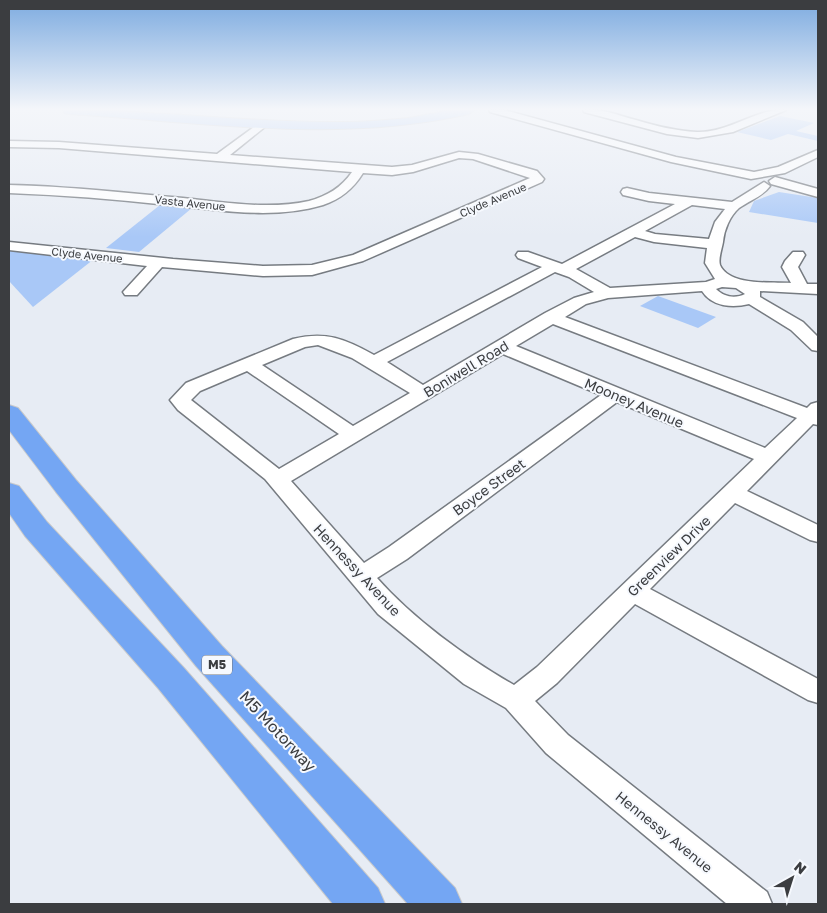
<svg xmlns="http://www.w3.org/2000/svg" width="827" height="913" viewBox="0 0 827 913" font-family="'Golos Text',sans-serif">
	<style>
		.green { fill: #a9c8f7 }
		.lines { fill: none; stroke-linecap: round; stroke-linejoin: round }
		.minor-casing { stroke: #767b81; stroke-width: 3 }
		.major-casing { stroke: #c8c9ca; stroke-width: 2 }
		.highway-casing { stroke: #c8c9ca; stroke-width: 2 }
		.minor { fill: #fff; fill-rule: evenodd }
		.major { fill: #accaf8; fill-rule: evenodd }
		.highway { fill: #74a6f3; fill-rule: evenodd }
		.labels { text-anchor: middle; stroke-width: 4; stroke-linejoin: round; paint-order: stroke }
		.far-street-label { font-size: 11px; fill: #3b3d40; stroke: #f6f9fe }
		.shield { fill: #f6f9fe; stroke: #737579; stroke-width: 1 }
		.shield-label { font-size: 12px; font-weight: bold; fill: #3b3d40 }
		.street-label { font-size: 14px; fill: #3b3d40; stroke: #f6f9fe }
		.near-street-label { font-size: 16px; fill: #3b3d40; stroke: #f6f9fe }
	</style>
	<rect width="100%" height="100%" fill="#e7ecf4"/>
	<!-- green -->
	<g class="green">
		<path d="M780,116L814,123L796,131L818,136V141L788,134L771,140L737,132Z"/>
		<path d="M779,192L818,198V223L749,212L754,201Z"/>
		<path d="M160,205L192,208L139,252L106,248Z"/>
		<path d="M9,247L94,259L33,307L9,281Z"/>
		<path d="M658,296L716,317L698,328L640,306Z"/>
	</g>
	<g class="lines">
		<!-- minor casing -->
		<g class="minor-casing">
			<g id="minor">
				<path d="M489,110H504L676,157L754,172L778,167L818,150V157L785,173L751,179L671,162L490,112Z"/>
				<path d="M583,110C601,108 618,115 636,120C656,126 676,131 697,132C729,133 759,107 786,110L733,132L698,138L667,134L584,112Z"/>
				<path d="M262,121L266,122L267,124L266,126L230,155L392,167L412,165L459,152L478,154L537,171L544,179L542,182L363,261L312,275L263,276L162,267L137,295H125L123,292L147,266L9,250V242L173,259L263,266L312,265L353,255L530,178L473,159L459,158L413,172L392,175L363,173C353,189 341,199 323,205C273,220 219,210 168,205C115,199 62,195 9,193V185C67,186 125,193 183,198C224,202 268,210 309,201C327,196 341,188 352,172L59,148L9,147V141L59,142L217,154Z"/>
				<path d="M775,177L818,189V197L771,184L769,181Z"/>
				<path d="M764,182L770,186C762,197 750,200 739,208C730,216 724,230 723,242C722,248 718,259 720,265C729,286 772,282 791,283L782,267L785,261L793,252H803L805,255L798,267L807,284H818V294L760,291V297L803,322L818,337V351L812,350L791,330L749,304C733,308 712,307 702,291L608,298L586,304L565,317L807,408L811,404L818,402V425L813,424L747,491L818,525V542L810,540L735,503L650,589L818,679V703L808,700L635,604L557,683L535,701L568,735L767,892L772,904H727L546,753L506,708L464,684L378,614L265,479L178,410L170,400L186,383L293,339C326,331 345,339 374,355L542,267L518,258L516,255L518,252H528L562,264L675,204L649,201L623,195L621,192L623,189L627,188L649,193L732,202ZM692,205L725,209L715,222L709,239L655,234L645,231ZM635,237L654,242L707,248L705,263L715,279L706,282L610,288L576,269ZM555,272L569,277L594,292L574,298L545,313L423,385L387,362ZM722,287L736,288L745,294C735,299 724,297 716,289ZM553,324L797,418L765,448L516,346ZM318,345L352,358L410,393L353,426L262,365L305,347ZM503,354L601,395L389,547L364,563L291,481ZM247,371L339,434L279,469L191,400L200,391ZM617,402L754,459L537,667L514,685C468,659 412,618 377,578L407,559Z"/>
			</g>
		</g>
		<!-- major casing -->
		<g class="major-casing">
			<path id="major" d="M63,110C157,110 250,123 344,122C365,122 387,120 408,118C430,115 453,107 475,110L469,114C336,144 203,122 69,114L64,113Z"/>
		</g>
		<!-- highway casing -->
		<g class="highway-casing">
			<g id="highway">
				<path d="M9,405L18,408L76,480L222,646L455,888L462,904H408L196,666L56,492L9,430Z"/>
				<path d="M9,483L19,486L47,522L184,668L378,888L385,904H333L158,688L25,536L9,513Z"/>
			</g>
		</g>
		<!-- minor -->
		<use href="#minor" class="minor"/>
		<!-- major -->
		<use href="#major" class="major"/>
		<!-- highway -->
		<use href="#highway" class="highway"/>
	</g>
	<!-- sky -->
	<linearGradient id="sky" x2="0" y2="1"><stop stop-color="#7dabe0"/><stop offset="0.46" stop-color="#f4f6fa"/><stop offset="1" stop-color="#f4f6fa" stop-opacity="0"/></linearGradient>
	<rect width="827" height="237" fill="url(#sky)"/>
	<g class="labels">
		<!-- far-street labels -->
		<g class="far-street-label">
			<text transform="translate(493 200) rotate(-23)" y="4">Clyde Avenue</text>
			<text transform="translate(190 203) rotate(6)" y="4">Vasta Avenue</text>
			<text transform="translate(87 255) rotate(6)" y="4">Clyde Avenue</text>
		</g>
		<!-- shield labels -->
		<rect class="shield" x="202" y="655.5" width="30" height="19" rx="4"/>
		<g class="shield-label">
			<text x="217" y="669">M5</text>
		</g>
		<!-- street labels -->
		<g class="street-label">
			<text transform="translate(466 369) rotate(-31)" y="5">Boniwell Road</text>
			<text transform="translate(634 403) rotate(23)" y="5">Mooney Avenue</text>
			<text transform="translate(489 487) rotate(-36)" y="5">Boyce Street</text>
			<text transform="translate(669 556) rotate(-44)" y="5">Greenview Drive</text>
			<text transform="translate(357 570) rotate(47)" y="5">Hennessy Avenue</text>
			<text transform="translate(664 832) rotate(39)" y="5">Hennessy Avenue</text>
		</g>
		<!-- near-street labels -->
		<g class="near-street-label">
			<text transform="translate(278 731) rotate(47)" y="6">M5 Motorway</text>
		</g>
	</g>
	<!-- border -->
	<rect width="827" height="913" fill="none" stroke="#3b3d40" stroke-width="20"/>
	<!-- north arrow -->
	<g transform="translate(792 878) rotate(39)" stroke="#f6f9fe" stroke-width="4" paint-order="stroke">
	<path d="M0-4L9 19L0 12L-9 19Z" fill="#3b3d40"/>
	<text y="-8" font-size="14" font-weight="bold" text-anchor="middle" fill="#3b3d40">N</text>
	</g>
</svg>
